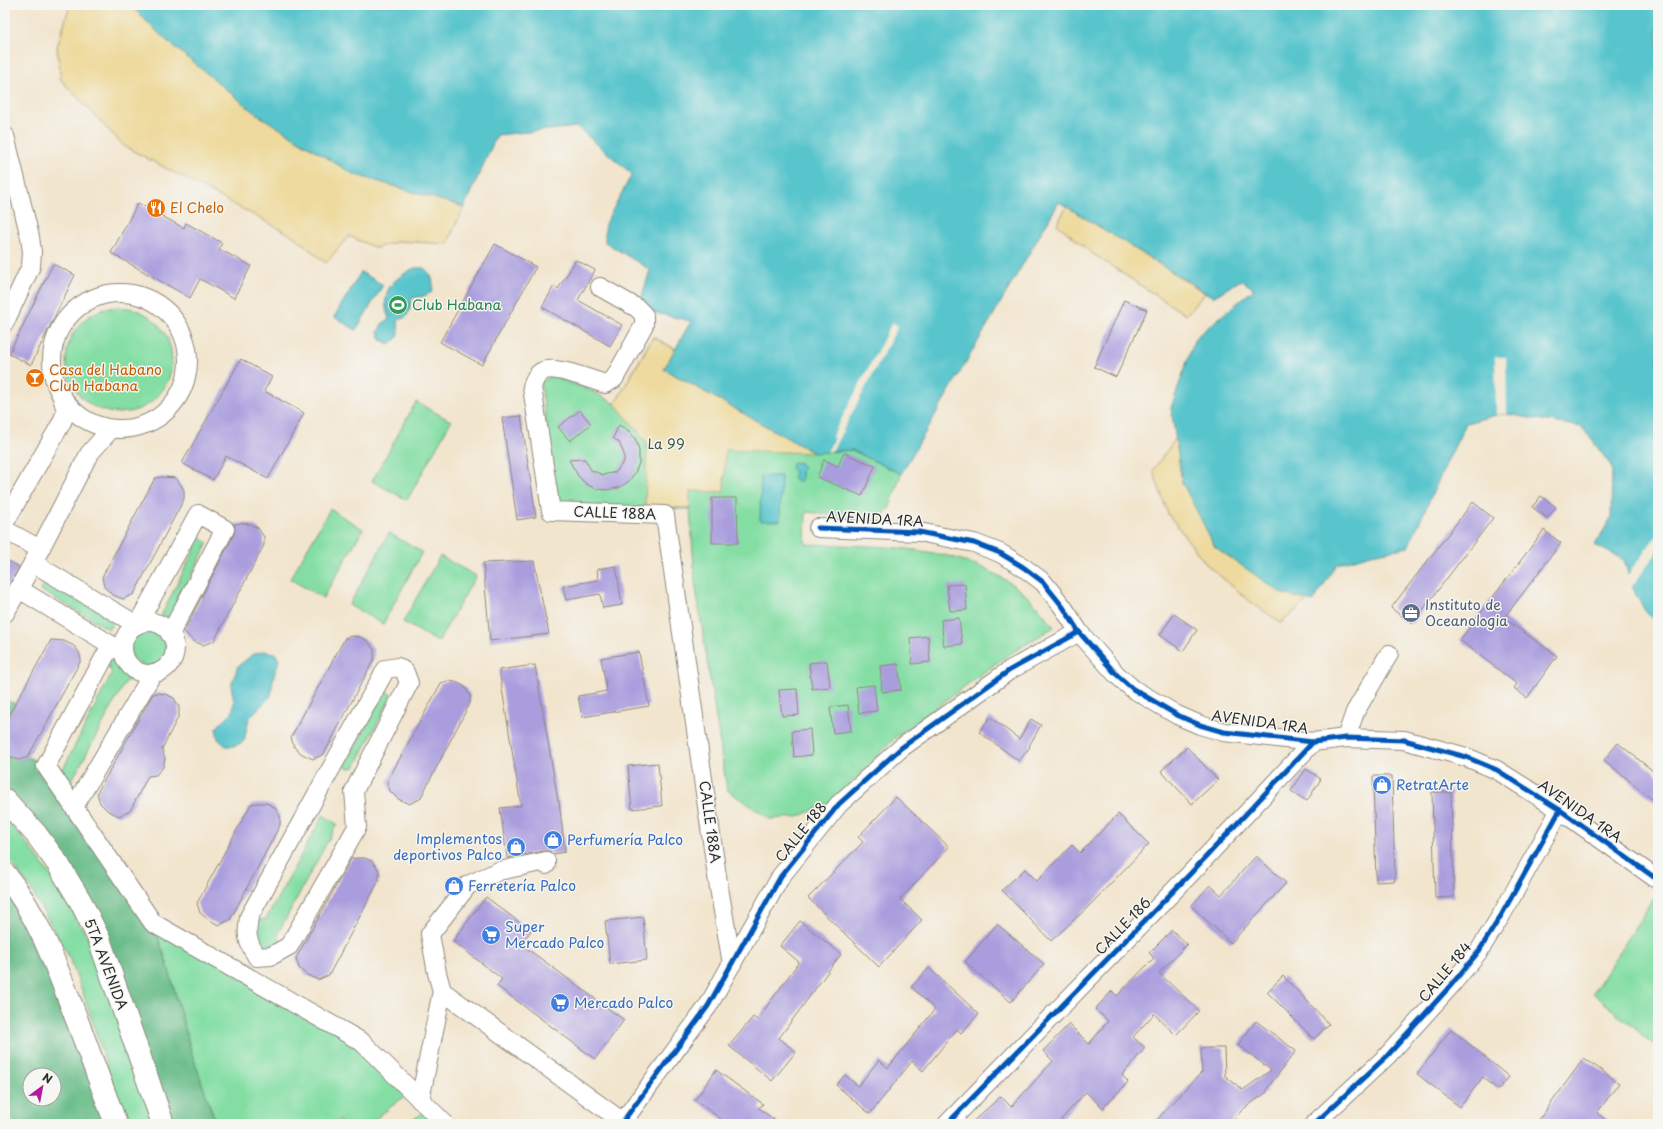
<svg xmlns="http://www.w3.org/2000/svg" width="1663" height="1129" viewBox="0 0 1663 1129" font-family="'Playpen Sans',sans-serif">
	<style>
		.green { fill: #84dea4; stroke: #588468 }
		.forest { fill: #6bbd8a; stroke: #4b745a; fill-rule: evenodd }
		.sand { fill: #eeda9e; stroke: #8c8264 }
		.water { fill: #58c5cc; stroke: #42787c }
		.pier { fill: #f2e5ce }
		.building { fill: #aa9dde }
		.lines { fill: none; stroke-linecap: round; stroke-linejoin: round }
		.minor-casing { stroke: #8e887c; stroke-width: 20 }
		.highway-casing { stroke: #8e887c; stroke-width: 24 }
		.minor { stroke: #fff; stroke-width: 18 }
		.highway { stroke: #fff; stroke-width: 22 }
		.cycleway-casing { stroke: #f6f6f2; stroke-width: 8 }
		.cycleway { stroke: #0057b8; stroke-width: 5 }
		.labels { text-anchor: middle; stroke-width: 3; stroke-linejoin: round; paint-order: stroke }
		.food-label { font-size: 14px; fill: #c56008; stroke: #f6f6f2; text-anchor: start }
		.leisure-label { font-size: 14px; fill: #27864d; stroke: #f6f6f2; text-anchor: start }
		.park-label { font-size: 14px; fill: #415849; stroke: #f6f6f2 }
		.street-label { font-size: 14px; fill: #2b2b2b; stroke: #f6f6f2 }
		.service-label { font-size: 14px; fill: #4e5e75; stroke: #f6f6f2; text-anchor: start }
		.shop-label { font-size: 14px; fill: #366cbe; stroke: #f6f6f2; text-anchor: start }
	</style>
	<rect width="100%" height="100%" fill="#f6f6f2"/>
	<filter id="ink" filterUnits="userSpaceOnUse"><feTurbulence type="fractalNoise" baseFrequency=".025" numOctaves="2"/><feDisplacementMap in="SourceGraphic" scale="8" xChannelSelector="R" yChannelSelector="G"/><feConvolveMatrix kernelMatrix="1 2 1 2 8 2 1 2 1" color-interpolation-filters="sRGB"/></filter>
	<filter id="wash" filterUnits="userSpaceOnUse"><feTurbulence type="fractalNoise" baseFrequency=".012" numOctaves="4" result="noise"/><feDisplacementMap in="SourceGraphic" scale="16" xChannelSelector="R" yChannelSelector="G"/><feGaussianBlur stdDeviation="0.9" result="paint"/><feColorMatrix in="noise" values="0 0 0 0 0 0 0 0 0 0 0 0 0 0 0 0 0 1.4 0 .05"/><feComposite in="paint" operator="in"/></filter>
	<g filter="url(#wash)">
		<rect width="100%" height="100%" fill="#f2e5ce"/>
		<!-- green -->
		<g class="green">
			<circle cx="119" cy="360" r="53"/>
			<path d="M653,337L675,349L664,369L827,452L852,450L901,474L890,507L880,519L806,512L805,544C881,547 967,542 1028,597C1038,606 1046,617 1054,627L1002,659L896,737L833,801L798,817L770,819L727,790L695,582L690,509L556,507L541,382L552,376L590,390L615,404Z"/>
			<path d="M416,402L451,421L407,500L372,481Z"/>
			<path d="M330,509L363,529L323,598L290,579Z"/>
			<path d="M389,533L422,552L383,624L349,605Z"/>
			<path d="M198,538L202,539L208,543L167,622L160,618L195,548L193,544L194,540Z"/>
			<path d="M440,556L476,576L438,642L403,622Z"/>
			<path d="M46,580L114,620L109,629L40,590Z"/>
			<circle cx="148" cy="648" r="18"/>
			<path d="M112,660L122,670L143,675L139,680L126,681L71,782L62,771L112,673L106,663Z"/>
			<path d="M386,691L392,695L355,767L350,768L344,766Z"/>
			<path d="M323,815L337,824L278,933L281,943C262,949 258,941 253,925L259,920L266,919Z"/>
			<path d="M5,818L28,845L55,881L90,942L156,1124H126L83,993L69,957L30,888L5,854Z"/>
			<path d="M1658,892V1048L1593,993Z"/>
			<path d="M153,923L317,1015L411,1091L369,1124H342L339,1120L330,1124H216L191,1051L167,963Z"/>
			<path d="M429,1108L445,1124H407Z"/>
		</g>
		<!-- forest -->
		<g class="forest">
			<path d="M5,701L15,703L5,722Z"/>
			<path d="M5,755L19,760L28,757L46,766L153,923L167,963L191,1051L216,1124H163L99,939L5,800Z"/>
			<path d="M5,874L116,1124H5ZM30,1075H54V1099H30Z"/>
		</g>
		<!-- sand -->
		<g class="sand">
			<path d="M70,5H130L166,40L255,113L353,174L464,207L447,244L399,241L376,248L349,236L326,263L295,237L124,146L61,80L57,47Z"/>
			<path d="M1067,206L1205,293L1186,315L1093,254L1057,224Z"/>
			<path d="M653,337L675,349L664,369L814,453L725,450L724,492L690,491V508L645,507L647,442L615,404Z"/>
			<path d="M1176,438L1182,482L1281,593L1308,600L1281,623L1251,602L1206,564L1168,514L1153,470Z"/>
		</g>
		<!-- water -->
		<g class="water">
			<path d="M130,5H1658V623C1635,603 1633,588 1624,560L1595,545L1611,518L1612,467L1582,427L1507,414L1496,415L1466,423L1447,462L1408,547L1371,554L1337,564L1313,602L1281,593L1215,547L1182,482L1171,408L1195,338L1254,289L1241,280L1213,297L1059,202L901,474L852,450L814,453L664,369L691,321L638,309L650,270L605,242V224L632,174L577,127L497,135L464,207L353,174L255,113L166,40Z"/>
			<path d="M414,268H424C433,276 434,281 432,292L424,296L412,298C409,308 411,318 398,320C398,333 403,336 389,344L381,340L378,332L382,324L389,319C388,315 386,311 386,307C383,286 398,277 414,268Z"/>
			<path d="M361,272L383,285L356,330L334,317Z"/>
			<path d="M793,462L801,463L803,468L801,472L802,477L800,481H795L793,478L795,473L791,467Z"/>
			<path d="M761,476H781L780,521H760Z"/>
			<path d="M264,651L275,653L279,660L273,679L271,696L249,718L244,741L235,746H226L218,739L216,728L233,711L234,701L231,686L238,666L252,655Z"/>
		</g>
		<!-- pier -->
		<g class="pier">
			<path d="M892,323L898,326L832,451L827,452L834,438L832,437Z"/>
			<path d="M1495,357H1506L1507,414L1496,415Z"/>
			<path d="M1656,536L1658,537V551L1630,589L1627,576Z"/>
		</g>
		<g id="blocks">
			<!-- building -->
			<g class="building">
				<path d="M138,203L184,228L186,223L222,243L219,249L251,266L234,298L200,279L190,298L111,253Z"/>
				<path d="M495,244L536,267L482,365L440,342Z"/>
				<path d="M576,260L595,270L578,300L622,325L610,346L542,307L554,286L558,289Z"/>
				<path d="M53,264L75,275L31,365L9,354Z"/>
				<path d="M1124,300L1147,310L1116,377L1094,367Z"/>
				<path d="M241,359L272,377L264,391L304,413L268,479L226,456L213,480L182,463Z"/>
				<path d="M580,410L591,424L570,441L558,427Z"/>
				<path d="M521,416L536,517L517,520L502,418Z"/>
				<path d="M619,425L629,431L636,440L639,451V463L635,473L628,482L618,488L607,490L596,489L586,484L578,476L569,460L585,459L591,470L603,475L616,472L624,461V454L619,442L613,438Z"/>
				<path d="M844,453L875,466L862,496L817,477L824,460L838,466Z"/>
				<path d="M162,477L176,478L184,490V499L134,594L123,599L113,595L104,587L102,577L155,478Z"/>
				<path d="M1541,496L1556,507L1547,518L1532,507Z"/>
				<path d="M712,498H737L738,543H712Z"/>
				<path d="M1473,502L1493,518L1412,624L1391,608Z"/>
				<path d="M242,523L250,524L258,528L264,537V545L214,641L203,645L193,641L184,631L234,534L235,524Z"/>
				<path d="M1544,530L1561,543L1504,618L1557,656L1527,698L1514,688L1517,684L1460,640Z"/>
				<path d="M5,559L19,567L5,592Z"/>
				<path d="M534,561L549,634L490,641L483,563Z"/>
				<path d="M616,566L622,605L603,608L600,594L566,600L563,586L598,580L597,569Z"/>
				<path d="M965,584L967,610L950,611L947,585Z"/>
				<path d="M1174,614L1197,630L1183,651L1160,635Z"/>
				<path d="M959,618L962,644L944,646L941,620Z"/>
				<path d="M352,636L360,637L368,641L374,650V659L324,754L313,759L302,754L294,747L291,737L345,638Z"/>
				<path d="M928,636L930,662L912,664L910,638Z"/>
				<path d="M51,640L64,641L74,646L79,652L81,660L28,757L19,760L5,755V722Z"/>
				<path d="M639,652L649,706L582,717L578,696L607,691L601,658Z"/>
				<path d="M827,661L830,687L812,689L809,663Z"/>
				<path d="M898,664L901,690L882,692L880,666Z"/>
				<path d="M535,665L558,801H559L565,852L553,854L550,851H544L507,858L500,808L521,806L499,670Z"/>
				<path d="M448,681L455,682L464,686L470,695V703L420,799L409,804L398,799L390,791L387,782L441,683Z"/>
				<path d="M874,685L877,711L859,713L856,687Z"/>
				<path d="M797,689L799,715L782,716L779,690Z"/>
				<path d="M158,693L165,694L174,698L179,707V715L162,749L165,759L163,767L156,775L148,776L130,811L119,816L108,811L100,803L97,793L153,694Z"/>
				<path d="M848,705L851,731L833,733L830,707Z"/>
				<path d="M990,717L1019,739L1031,719L1041,725L1029,746L1030,747L1019,761L979,732Z"/>
				<path d="M810,729L812,755L794,757L792,731Z"/>
				<path d="M1618,743L1658,775V804L1604,760Z"/>
				<path d="M1187,747L1218,780L1192,804L1161,771Z"/>
				<path d="M658,763L662,806L632,809L628,766Z"/>
				<path d="M1306,769L1321,779L1307,801L1291,791Z"/>
				<path d="M1373,776H1392L1395,881L1376,882Z"/>
				<path d="M1432,792H1451L1454,897L1435,898Z"/>
				<path d="M896,797L949,847L900,899L922,920L879,967L808,898L863,842L858,837Z"/>
				<path d="M258,803H266L274,807L280,816V825L230,920L219,925L209,920L200,913L197,903L251,804Z"/>
				<path d="M1118,814L1149,844L1087,908L1051,941L1002,890L1025,869L1037,881L1072,845L1080,853Z"/>
				<path d="M1256,856L1286,883L1231,943L1191,906L1210,885L1221,895Z"/>
				<path d="M357,858H365L373,862L379,871V880L329,975L318,980L307,975L299,968L296,958L351,859Z"/>
				<path d="M486,897L531,931L521,944L624,1020L595,1059L497,986L502,979L453,941Z"/>
				<path d="M643,917L647,960L610,964L605,921Z"/>
				<path d="M800,921L841,954L779,1038L796,1052L772,1081L729,1046L753,1017L757,1020L799,962L780,946Z"/>
				<path d="M997,924L1044,964L1011,1002L965,962Z"/>
				<path d="M1172,930L1187,944L1159,973L1199,1011L1176,1035L1154,1014L1133,1037L1145,1048L1122,1075L1128,1082L1103,1108L1086,1092L1057,1124H970L1001,1096L1011,1107L1053,1061L1043,1051L1069,1024L1089,1044L1108,1021L1095,1009L1112,991L1117,996L1154,958L1149,953Z"/>
				<path d="M929,968L979,1014L961,1033L957,1029L923,1071L912,1061L870,1114L836,1085L845,1075L858,1086L879,1060L888,1068L935,1009L911,987Z"/>
				<path d="M1283,976L1329,1024L1314,1039L1267,992Z"/>
				<path d="M1256,1021L1296,1051L1266,1090L1267,1092L1242,1110L1230,1124H1153L1202,1072L1201,1048H1224L1225,1076L1243,1090L1271,1070L1238,1045Z"/>
				<path d="M1451,1029L1509,1077L1498,1090L1483,1077L1460,1107L1417,1074Z"/>
				<path d="M1584,1058L1619,1083L1597,1113L1611,1124H1536Z"/>
				<path d="M716,1070L763,1104L759,1108L779,1124H728L695,1100Z"/>
			</g>
		</g>
	</g>
	<g filter="url(#ink)">
		<use href="#blocks" fill-opacity="0" stroke="#8e887c" stroke-width="1"/>
		<g class="lines">
			<!-- minor casing -->
			<g class="minor-casing">
				<g id="minor">
					<path d="M5,136L30,237L32,252L31,266L5,322"/>
					<path d="M600,287L637,308L644,315V325L614,379L605,384C592,380 554,365 543,371C536,374 534,381 532,387L551,511L665,515L717,876L732,964"/>
					<circle cx="120" cy="361" r="68"/>
					<path d="M5,522L62,422L66,411L62,397"/>
					<path d="M818,528L919,532L974,543L1000,553L1023,567L1043,582L1063,607L1079,632L1116,674L1133,689L1177,715L1200,725L1224,732L1313,742L1346,738L1404,740L1466,757L1497,770L1560,810L1658,880"/>
					<path d="M5,530L40,549"/>
					<path d="M33,563L137,625L198,514L225,529L170,634"/>
					<path d="M19,589L121,651"/>
					<path d="M5,613L33,563L89,454L111,429"/>
					<circle cx="149" cy="648" r="26"/>
					<path d="M111,645L46,766L153,923L362,1042L445,1124"/>
					<path d="M398,667L405,672L409,683L354,791L357,827L289,946L271,956L257,957C247,941 246,936 249,917L386,669Z"/>
					<path d="M1346,738L1355,712L1389,654"/>
					<path d="M74,807L153,673"/>
					<path d="M442,991L437,973L430,934L468,885L499,871L546,861V865"/>
					<path d="M420,1100L442,991L623,1122"/>
					<path d="M621,1124L708,1006L781,876L839,804L901,748L1010,670L1079,632"/>
					<path d="M947,1124L1190,874L1313,742"/>
					<path d="M1314,1124L1387,1056L1452,984L1479,951L1502,914L1560,810"/>
				</g>
			</g>
			<!-- highway casing -->
			<g class="highway-casing">
				<g id="highway">
					<path d="M5,800L36,834L58,864L81,902L99,939L163,1124"/>
					<path d="M5,874C37,914 54,960 72,1007C87,1046 101,1085 116,1124"/>
				</g>
			</g>
			<!-- minor -->
			<use href="#minor" class="minor"/>
			<!-- highway -->
			<use href="#highway" class="highway"/>
			<!-- cycleway casing -->
			<g class="cycleway-casing">
				<g id="cycleway">
					<path d="M818,528L919,532L974,543L1000,553L1023,567L1043,582L1063,607L1079,632L1116,674L1133,689L1177,715L1200,725L1224,732L1313,742L1346,738L1404,740L1466,757L1497,770L1560,810L1658,880"/>
					<path d="M621,1124L708,1006L781,876L839,804L901,748L1010,670L1079,632"/>
					<path d="M947,1124L1190,874L1313,742"/>
					<path d="M1314,1124L1387,1056L1452,984L1479,951L1502,914L1560,810"/>
				</g>
			</g>
			<!-- cycleway -->
			<use href="#cycleway" class="cycleway"/>
		</g>
	</g>
	<!-- icons -->
	<defs>
		<g id="restaurant-disc" transform="scale(1)"><circle r="9.5" fill="#e8710a" stroke="#f6f6f2"/><path d="M-5-6h1v4h1v-4h1v4h1v-4h1v5L-1.5 .5V6h-2V.5L-5-1ZM5-6V6H3V1.5H1.5Q1.5-4 5-6Z" fill="#fff"/></g>
		<g id="stadium-disc" transform="scale(1)"><circle r="9.5" fill="#2e9e5b" stroke="#f6f6f2"/><path d="M0-5a6.5 5 0 1 0 0 10a6.5 5 0 1 0 0-10ZM-3.5-1.8h7v3.6h-7Z" fill="#fff"/></g>
		<g id="bar-disc" transform="scale(1)"><circle r="9.5" fill="#e8710a" stroke="#f6f6f2"/><path d="M-6-5H6L.8 .8V4.5H3.5V6h-7V4.5H-.8V.8Z" fill="#fff"/></g>
		<g id="office-disc" transform="scale(1)"><circle r="9.5" fill="#5c6f8a" stroke="#f6f6f2"/><path d="M-6-3h4V-5.5h4V-3h4V5H-6ZM-1-4.5V-3h2v-1.5ZM-6 0V1H6V0Z" fill="#fff"/></g>
		<g id="shop-disc" transform="scale(1)"><circle r="9.5" fill="#3f7fe0" stroke="#f6f6f2"/><path d="M-5-2.5h2.3a2.7 3.5 0 0 1 5.4 0H5L5.5 6h-11ZM-1.5-2.5h3a1.5 2.3 0 0 0-3 0Z" fill="#fff"/></g>
		<g id="supermarket-disc" transform="scale(1)"><circle r="9.5" fill="#3f7fe0" stroke="#f6f6f2"/><path d="M-6-5.5h2.5l.6 2H6L4.5 2H-2.5L-4.4-4H-6ZM-1.5 3.2a1.3 1.3 0 1 0 .1 0ZM3 3.2a1.3 1.3 0 1 0 .1 0Z" fill="#fff"/></g>
	</defs>
	<g fill-rule="evenodd">
		<use href="#restaurant-disc" x="156" y="208"/>
		<use href="#stadium-disc" x="398" y="305"/>
		<use href="#bar-disc" x="35" y="378"/>
		<use href="#office-disc" x="1411" y="613"/>
		<use href="#shop-disc" x="1382" y="785"/>
		<use href="#shop-disc" x="553" y="840"/>
		<use href="#shop-disc" x="516" y="847"/>
		<use href="#shop-disc" x="454" y="886"/>
		<use href="#supermarket-disc" x="491" y="935"/>
		<use href="#supermarket-disc" x="560" y="1003"/>
	</g>
	<g class="labels">
		<!-- food labels -->
		<g class="food-label">
			<text x="170" y="213">El Chelo</text>
			<text x="49" y="375">Casa del Habano<tspan x="49" dy="16">Club Habana</tspan></text>
		</g>
		<!-- leisure labels -->
		<g class="leisure-label">
			<text x="412" y="310">Club Habana</text>
		</g>
		<!-- park labels -->
		<g class="park-label">
			<text x="666" y="449">La 99</text>
		</g>
		<!-- street labels -->
		<g class="street-label">
			<text transform="translate(615 513) rotate(2)" y="5">CALLE 188A</text>
			<text transform="translate(875 519) rotate(3)" y="5">AVENIDA 1RA</text>
			<text transform="translate(1260 722) rotate(8)" y="5">AVENIDA 1RA</text>
			<text transform="translate(1580 811) rotate(35)" y="5">AVENIDA 1RA</text>
			<text transform="translate(710 822) rotate(82)" y="5">CALLE 188A</text>
			<text transform="translate(801 832) rotate(-51)" y="5">CALLE 188</text>
			<text transform="translate(1123 926) rotate(-46)" y="5">CALLE 186</text>
			<text transform="translate(106 964) rotate(69)" y="5">5TA AVENIDA</text>
			<text transform="translate(1445 972) rotate(-50)" y="5">CALLE 184</text>
		</g>
		<!-- service labels -->
		<g class="service-label">
			<text x="1425" y="610">Instituto de<tspan x="1425" dy="16">Oceanologia</tspan></text>
		</g>
		<!-- shop labels -->
		<g class="shop-label">
			<text x="1396" y="790">RetratArte</text>
			<text x="502" y="844" text-anchor="end">Implementos<tspan x="502" dy="16">deportivos Palco</tspan></text>
			<text x="567" y="845">Perfumería Palco</text>
			<text x="468" y="891">Ferretería Palco</text>
			<text x="505" y="932">Super<tspan x="505" dy="16">Mercado Palco</tspan></text>
			<text x="574" y="1008">Mercado Palco</text>
		</g>
	</g>
	<!-- margin -->
	<rect width="1663" height="1129" fill="none" stroke="#f6f6f2" stroke-width="20"/>
	<!-- north arrow -->
	<g transform="translate(42 1087) rotate(32)"><circle r="19" fill="#f6f6f2" stroke="#a5a5a2"/>
	<path d="M0-3L7 15L0 10L-7 15Z" fill="#b5179e"/>
	<text y="-6" font-size="11" font-weight="bold" text-anchor="middle" fill="#2b2b2b">N</text>
	</g>
</svg>
